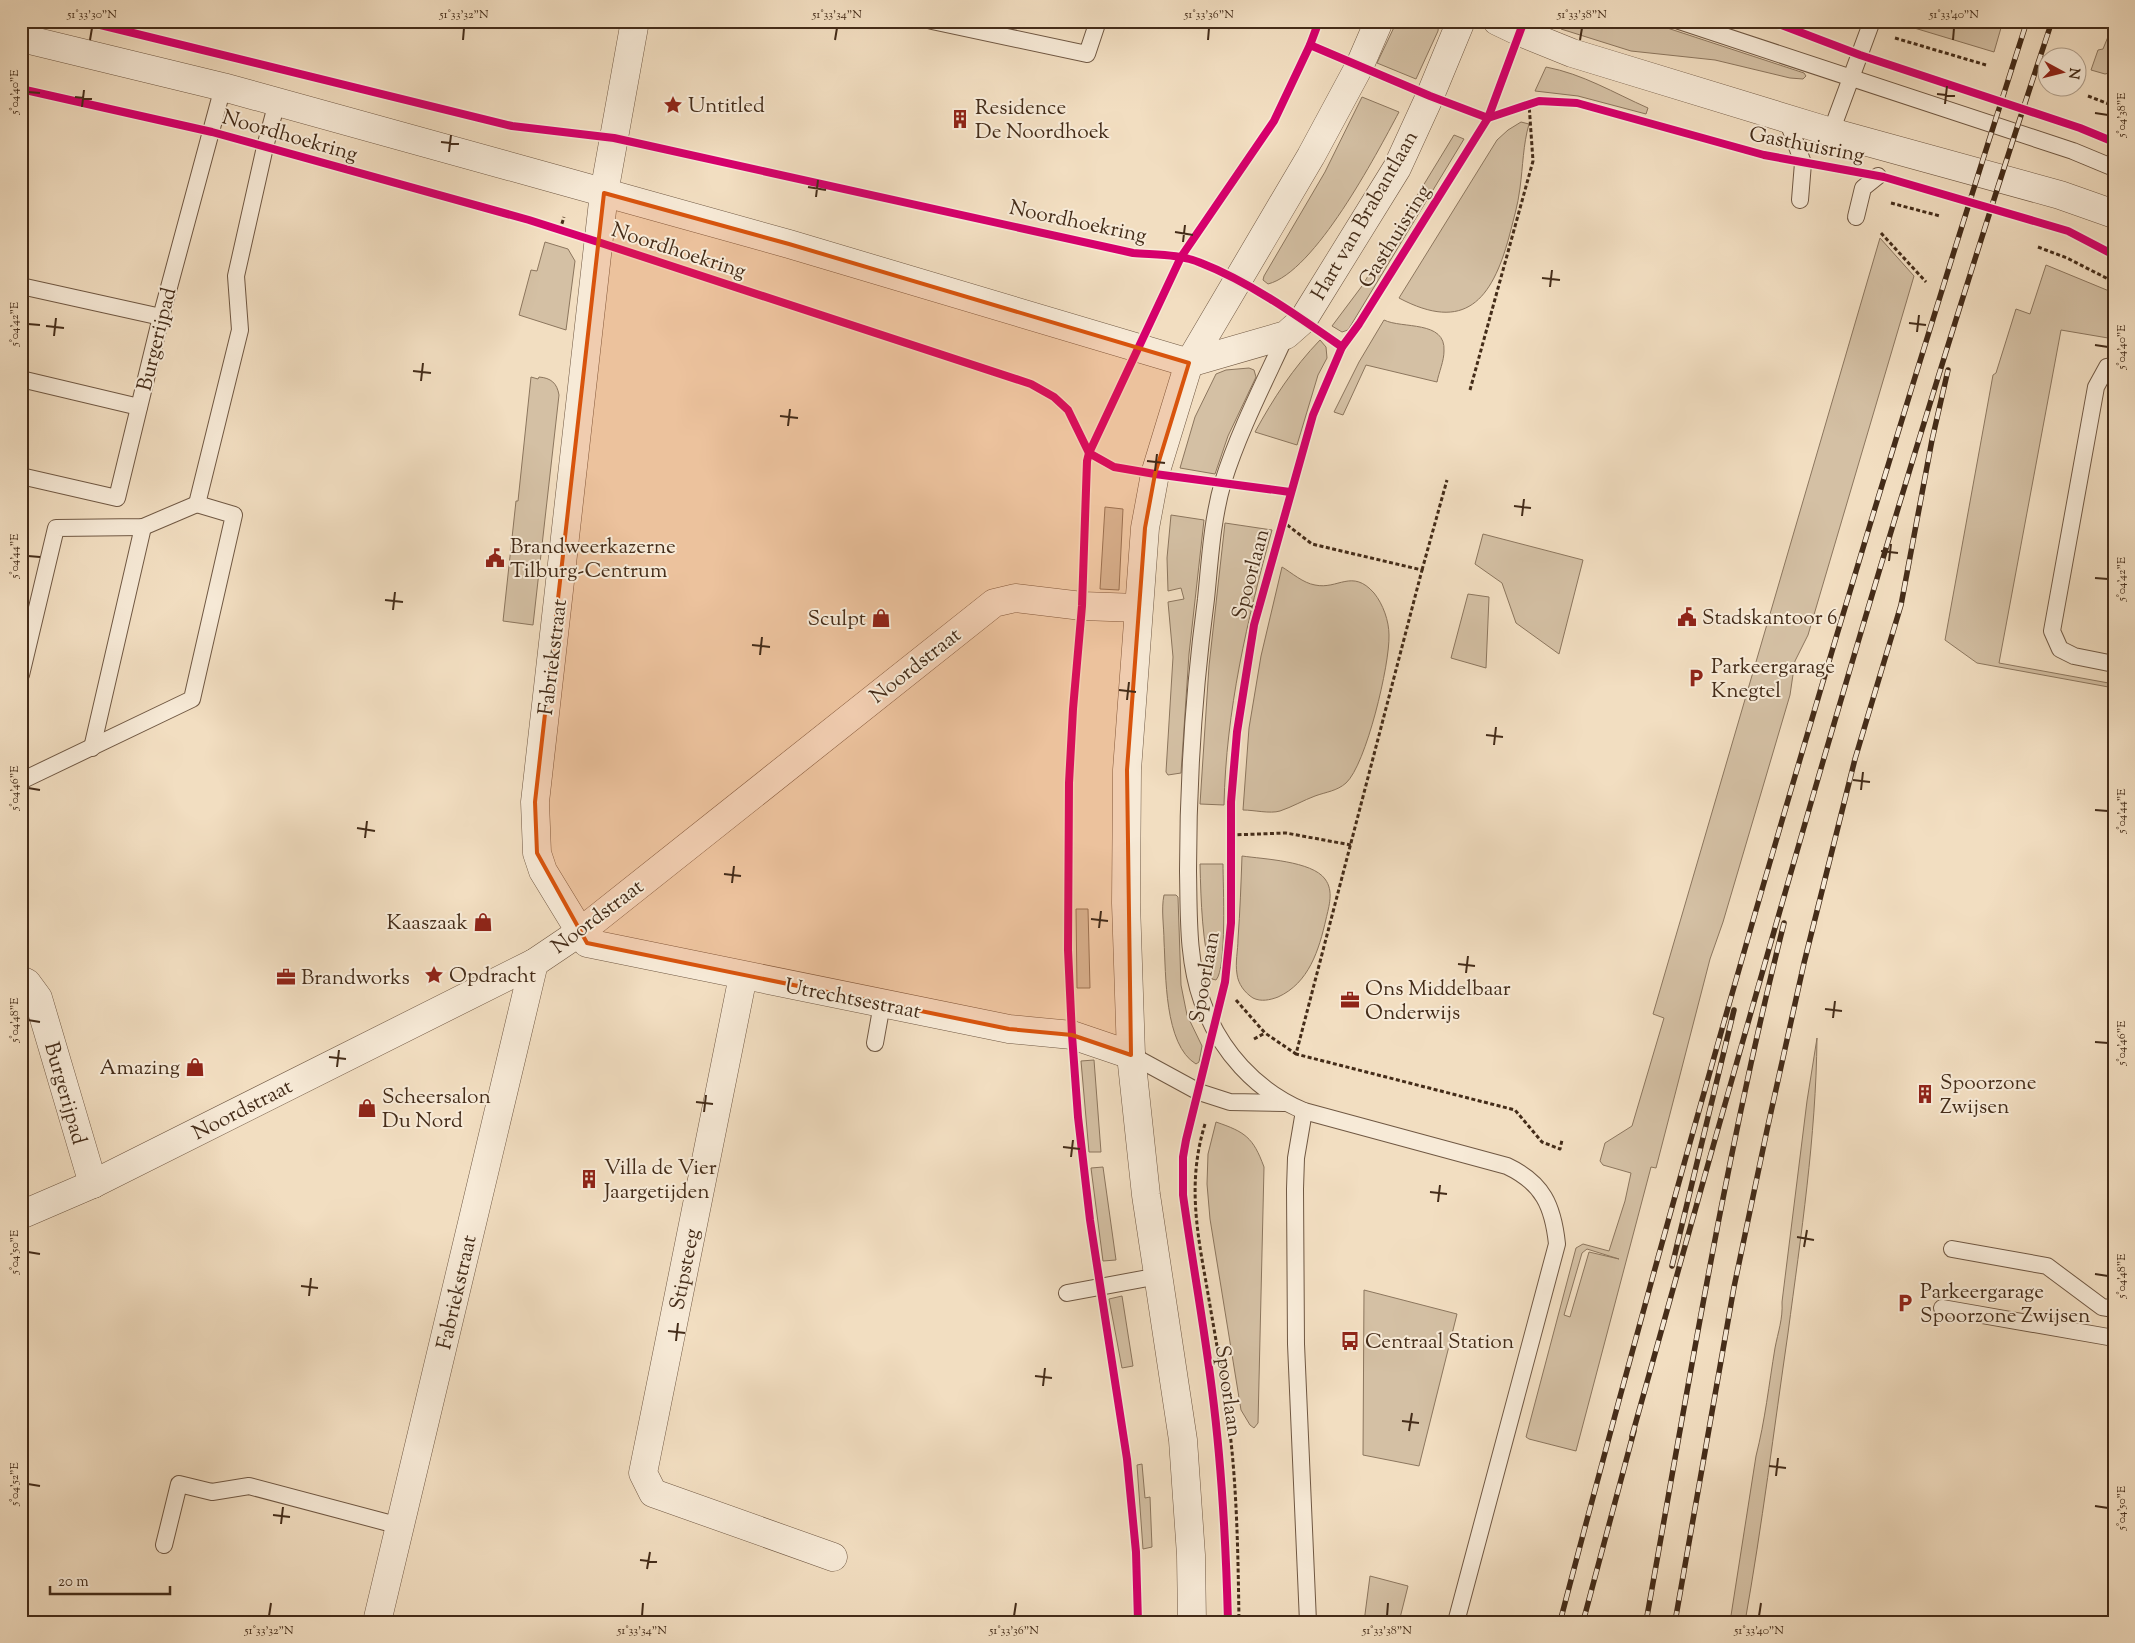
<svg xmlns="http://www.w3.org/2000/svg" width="2135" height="1643" viewBox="0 0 2135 1643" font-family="'Sorts Mill Goudy',serif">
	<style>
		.green { fill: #d4c0a4; stroke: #8c765e; fill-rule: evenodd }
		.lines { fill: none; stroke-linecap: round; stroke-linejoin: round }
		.service-casing { stroke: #705843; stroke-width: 18 }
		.minor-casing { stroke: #705843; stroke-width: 29 }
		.tertiary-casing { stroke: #705843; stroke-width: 29 }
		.path { stroke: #442c19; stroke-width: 3; stroke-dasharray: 4 2.5; stroke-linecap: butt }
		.service { stroke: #f7ead7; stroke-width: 16 }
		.minor { stroke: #f7ead7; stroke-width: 28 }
		.tertiary { stroke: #f7ead7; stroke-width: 28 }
		.rail-casing { stroke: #442c19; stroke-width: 5.5 }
		.rail { stroke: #f7ead7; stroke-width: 4; stroke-dasharray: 11; stroke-linecap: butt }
		.cycleway-casing { stroke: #f7ead7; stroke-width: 11 }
		.cycleway { stroke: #d6006c; stroke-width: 8 }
		.marked { fill: #d8540d; fill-opacity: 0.2; stroke: #d8540d; stroke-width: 4; stroke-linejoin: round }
		.ticks { fill: none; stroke: #442c19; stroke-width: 2 }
		.labels { text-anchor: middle; stroke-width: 4; stroke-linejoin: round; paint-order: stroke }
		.poi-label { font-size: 21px; fill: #442c19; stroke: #f7ead7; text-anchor: start }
		.street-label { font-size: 21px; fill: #442c19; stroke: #f7ead7 }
		.neatline { fill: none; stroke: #442c19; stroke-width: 2 }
		.ticks-label { font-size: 12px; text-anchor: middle; fill: #442c19 }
	</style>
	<rect width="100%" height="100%" fill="#f2dec1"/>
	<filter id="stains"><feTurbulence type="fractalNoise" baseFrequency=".004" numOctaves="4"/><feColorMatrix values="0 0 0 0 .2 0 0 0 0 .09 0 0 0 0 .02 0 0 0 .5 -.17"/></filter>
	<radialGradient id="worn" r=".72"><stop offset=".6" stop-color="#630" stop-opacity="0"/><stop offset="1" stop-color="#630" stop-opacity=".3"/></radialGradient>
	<!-- green -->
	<g class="green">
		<path d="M1397,21H1439L1438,31L1416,79L1377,63Z"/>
		<path d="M1564,21H1646L1804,73L1806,76L1803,79L1790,78L1715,60L1631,51L1561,29Z"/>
		<path d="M1916,21H2003L1994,52L1911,27Z"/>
		<path d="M2114,22V72L2105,74L2091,70L2098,50L2103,49Z"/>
		<path d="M1546,67C1583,74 1614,93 1648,108L1646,114L1578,96L1535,91Z"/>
		<path d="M1362,97L1399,112C1376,155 1315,272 1268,284L1263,280L1264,276L1325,172Z"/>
		<path d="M1521,122L1529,124C1523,145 1523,166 1520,188C1518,205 1513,221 1509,237C1492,300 1465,333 1399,298L1497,140L1508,130Z"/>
		<path d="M1454,135L1464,139L1348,330L1342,332L1332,326L1362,286Z"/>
		<path d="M1880,238L1914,276L1808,635L1795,661L1790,695L1723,922L1710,959L1656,1168L1651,1167L1576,1451L1529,1439L1526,1437L1576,1248L1583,1244L1609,1251L1625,1201L1631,1173L1603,1165L1600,1161L1605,1143L1632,1126L1664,1018L1653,1014ZM1587,1249L1619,1259L1589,1252L1570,1317L1564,1315L1582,1253Z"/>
		<path d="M545,242L568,249L575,261L566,330L519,315L531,270L537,271Z"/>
		<path d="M2046,265L2114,293V339L2061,330L1999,663L2114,684V688L1977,663L1945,640L1993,375L1996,373L2016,309L2030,314Z"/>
		<path d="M1384,320C1402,329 1446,320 1444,351C1444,361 1439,372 1437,382L1366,365L1343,415L1334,412L1359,362Z"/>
		<path d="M1320,340L1326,347L1327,358L1318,375L1297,445L1255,432C1273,399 1293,368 1320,340Z"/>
		<path d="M1249,368L1254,370L1256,377L1228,436L1215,474L1180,468L1195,417L1216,374L1226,370Z"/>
		<path d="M531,377L538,379L539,377C551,378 557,383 559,395L533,625L503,621L516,501H518Z"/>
		<path d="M1105,507L1123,509L1119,590L1100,589Z"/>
		<path d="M1171,515L1204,520L1189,654L1181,773L1168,775L1166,772L1173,657L1168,602L1184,599L1181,588L1168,591L1167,558Z"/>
		<path d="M1225,523L1272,530C1247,620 1226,711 1224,805L1200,804L1209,666Z"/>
		<path d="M1483,534L1583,560L1559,654L1516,623L1502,583L1475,564Z"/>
		<path d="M1282,567C1292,573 1303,583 1315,585C1338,590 1352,568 1374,593C1383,604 1389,621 1389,635C1390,664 1366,765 1346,783C1337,791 1326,792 1315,796C1304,800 1292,807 1280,811C1270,814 1254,810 1243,810L1249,728L1261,656Z"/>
		<path d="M1468,594L1489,597L1486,668L1451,658Z"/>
		<path d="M1242,856C1263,859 1312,861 1325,879C1334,891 1329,906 1326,919C1319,950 1309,983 1278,997C1270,1000 1261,1002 1253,998C1245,993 1238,984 1237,974C1235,963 1238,950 1238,939C1240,912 1241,884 1242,856Z"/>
		<path d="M1200,864H1223C1223,884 1227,968 1216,980L1212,979C1202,941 1201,903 1200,864Z"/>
		<path d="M1164,895H1176L1178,897L1181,985L1187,1015L1202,1046L1199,1062L1196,1064C1164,1045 1166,974 1164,941C1164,927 1161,909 1164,895Z"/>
		<path d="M1076,909H1088L1090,988H1077Z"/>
		<path d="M1817,1038C1816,1137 1801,1235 1788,1333C1774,1429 1762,1526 1745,1622H1730L1756,1456C1765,1421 1769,1384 1775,1348C1778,1332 1783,1319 1782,1302L1807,1101Z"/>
		<path d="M1094,1060L1101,1152H1089L1081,1061Z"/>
		<path d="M1216,1122C1245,1132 1253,1137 1264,1167L1258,1423L1254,1428L1250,1425L1241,1410L1210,1219L1207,1184L1208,1154Z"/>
		<path d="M1103,1167L1116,1260L1103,1261L1091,1168Z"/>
		<path d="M1364,1290L1457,1314L1419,1466L1363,1455Z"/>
		<path d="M1122,1296L1133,1366L1122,1368L1109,1299Z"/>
		<path d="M1142,1464L1145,1498L1150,1497L1152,1547L1143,1549L1137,1465Z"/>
		<path d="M1370,1576L1408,1586L1399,1622H1364Z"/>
	</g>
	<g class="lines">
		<!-- service casing -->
		<g class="service-casing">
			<g id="service">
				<path d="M932,21L1087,54L1098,21"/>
				<path d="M1679,21L2073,151L2114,168"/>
				<path d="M1786,117L1803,163L1800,200"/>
				<path d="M1831,132L1872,21"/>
				<path d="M1856,217L1863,188L1878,176"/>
				<path d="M21,286L161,317"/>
				<path d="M1286,335C1264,383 1239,431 1223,482C1212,520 1210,560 1206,599C1194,689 1188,780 1188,871C1189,914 1187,959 1202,1001C1219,1050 1256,1091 1304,1111L1507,1166C1543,1183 1553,1206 1557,1244L1456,1622"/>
				<path d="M2114,366L2107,367L2096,387L2052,631L2060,649L2074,656L2114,664"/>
				<path d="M21,379L139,407"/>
				<path d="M21,476L117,498L161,317L223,87"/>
				<path d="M21,675L56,528L143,527L197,504"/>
				<path d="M92,748L143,527"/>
				<path d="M21,781L192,699L234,515L197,504L240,330L236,276L265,147L277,102"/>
				<path d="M875,1043L882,1004"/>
				<path d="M1131,1055L1199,1092L1230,1102L1284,1103"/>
				<path d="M1304,1111L1296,1158L1295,1189L1296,1344L1308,1622"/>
				<path d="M1952,1249L2047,1266L2102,1307L2114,1309"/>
				<path d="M1067,1293L1159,1276"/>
				<path d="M1942,1308L2114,1338"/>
				<path d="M164,1545L179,1484L212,1492L249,1486L400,1526"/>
			</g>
		</g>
		<!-- minor casing -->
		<g class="minor-casing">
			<g id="minor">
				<path d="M635,21L604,193L535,802L537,853L543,871L587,943L1009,1029L1072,1035L1131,1055"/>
				<path d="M743,976L643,1473L653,1493L833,1557"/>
				<path d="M21,980L27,983L38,998L93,1184"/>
				<path d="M21,1215L93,1184L534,963L580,932L994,603L1015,598L1082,606L1138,608"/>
				<path d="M377,1622L534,963"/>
			</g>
		</g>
		<!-- tertiary casing -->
		<g class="tertiary-casing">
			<g id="tertiary">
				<path d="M1497,21L1520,32L1572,53L1831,132L2060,195L2114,214"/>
				<path d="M21,38L223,87L552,178L789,244L1189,363"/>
				<path d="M1189,363L1286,335L1303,320L1397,168L1430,96L1461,21"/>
				<path d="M1192,1622L1191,1555L1183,1440L1146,1195L1131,1055L1126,903L1127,770L1145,528L1155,474L1189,363L1311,156L1360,65L1379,21"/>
			</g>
		</g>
		<!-- path -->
		<g class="path">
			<path d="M1895,38L1986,65"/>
			<path d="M2088,96L2114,106"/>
			<path d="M1891,203L1940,216"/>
			<path d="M560,230L564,217"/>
			<path d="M1881,233L1926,282"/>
			<path d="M2038,247L2067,258L2114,282"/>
			<path d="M1470,390L1533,161L1529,104"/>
			<path d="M1282,521L1312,544L1422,570L1296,1054L1515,1110L1542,1142L1560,1149L1562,1140"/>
			<path d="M1422,570L1447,480"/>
			<path d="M1231,835L1286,833L1351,845"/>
			<path d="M1236,1000L1265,1033L1296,1054"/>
			<path d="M1254,1039L1265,1033"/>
			<path d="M1205,1124C1188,1179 1196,1227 1206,1282C1213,1324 1221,1367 1227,1409C1237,1479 1238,1551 1239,1622"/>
		</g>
		<!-- service -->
		<use href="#service" class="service"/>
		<!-- minor -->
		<use href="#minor" class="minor"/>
		<!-- tertiary -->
		<use href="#tertiary" class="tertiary"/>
		<!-- rail casing -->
		<g class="rail-casing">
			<g id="rail">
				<path d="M1672,1266L1734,1010"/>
				<path d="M1632,1436C1764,962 1897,488 2052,21"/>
				<path d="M1560,1622C1701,1084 1857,551 2027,21"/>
				<path d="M1583,1622L1634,1431"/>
				<path d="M1646,1622C1688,1388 1726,1153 1784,923"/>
				<path d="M1675,1622L1734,1287L1767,1130L1804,963L1855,759L1901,605L1932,440L1948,370"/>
			</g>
		</g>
		<!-- rail -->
		<use href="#rail" class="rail"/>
		<!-- cycleway casing -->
		<g class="cycleway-casing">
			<g id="cycleway">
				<path d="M84,21L512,126L614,138L1133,253C1156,255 1180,254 1201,263C1250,282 1299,317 1342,347"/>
				<path d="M1771,21L1860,55L2080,128L2114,142"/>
				<path d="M1310,45L1430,96L1488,118L1539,101L1577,103L1764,155L1884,177L2068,231L2114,255"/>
				<path d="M21,89L212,132L529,220L598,242L1031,384L1054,397L1068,410L1089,453L1114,467L1155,474L1290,492"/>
				<path d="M1138,1622L1136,1552L1127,1459L1090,1220L1078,1117L1072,1035L1068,950L1069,783L1073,709L1082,606L1087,461L1089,453L1181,257L1274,121L1310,45L1319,21"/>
				<path d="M1228,1622C1226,1544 1222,1467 1212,1390C1204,1325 1192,1260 1183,1195V1157L1186,1140L1225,982L1231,923V802L1237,732L1254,625L1313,415L1342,347L1359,324L1488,118L1524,21"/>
			</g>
		</g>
		<!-- cycleway -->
		<use href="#cycleway" class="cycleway"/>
	</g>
	<!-- marked area -->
	<path class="marked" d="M604,193L789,244L1189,363L1155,474L1145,528L1127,770L1131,1055L1072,1035L1009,1029L587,943L537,853L535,802Z"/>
	<!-- ticks -->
	<path class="ticks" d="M90,40L92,28M463,40L464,28M835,40L837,28M1208,40L1209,28M1580,40L1582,28M1953,40L1954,28M28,92L40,93M1937,94L1955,96M75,97L92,99M1945,104L1947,86M82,107L84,90M2095,113L2108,115M441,142L459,144M449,152L451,135M808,187L826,190M816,197L818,180M1175,232L1193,235M1183,242L1185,225M1542,278L1560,280M1550,287L1552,270M1909,323L1926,325M28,324L40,325M46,326L64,328M1917,332L1919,315M54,336L56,318M2095,345L2108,347M413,371L431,373M421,381L423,363M780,416L798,418M788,426L790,409M1147,461L1165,463M1155,471L1157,454M1514,506L1531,508M1522,516L1524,499M1881,551L1898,553M28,556L40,557M1889,561L1891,544M2095,578L2108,579M385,600L403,602M393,610L395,592M752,645L770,647M760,655L762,637M1119,690L1136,692M1127,700L1129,682M1486,735L1503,737M1494,745L1496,727M1853,780L1870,782M28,788L40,790M1861,790L1863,772M2095,810L2108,811M357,828L375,831M365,838L367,821M724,874L741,876M732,883L734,866M1091,919L1108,921M1099,928L1101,911M1458,964L1475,966M1466,973L1468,956M1825,1009L1842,1011M1833,1018L1835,1001M28,1020L40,1022M2095,1042L2108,1043M329,1057L346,1059M337,1067L339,1050M696,1102L713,1104M704,1112L706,1095M1063,1147L1080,1149M1071,1157L1073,1140M1430,1192L1447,1194M1438,1202L1440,1185M1797,1237L1814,1240M1804,1247L1807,1230M28,1252L40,1254M2095,1274L2108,1276M301,1286L318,1288M309,1296L311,1278M668,1331L685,1333M676,1341L678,1323M1035,1376L1052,1378M1043,1386L1045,1368M1402,1421L1419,1423M1409,1431L1412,1413M1769,1466L1786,1468M1776,1476L1778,1458M28,1484L40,1486M2095,1506L2108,1508M273,1515L290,1517M281,1524L283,1507M640,1560L657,1562M647,1569L650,1552M269,1616L271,1603M642,1616L643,1603M1014,1616L1016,1603M1387,1616L1388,1603M1759,1616L1761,1603"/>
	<!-- icons -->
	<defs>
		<g id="sight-bare" transform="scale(1.5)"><path d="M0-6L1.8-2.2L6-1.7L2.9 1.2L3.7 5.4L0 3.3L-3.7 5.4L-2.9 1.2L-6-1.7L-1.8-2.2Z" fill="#8f2418" stroke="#f7ead7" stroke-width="2.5" paint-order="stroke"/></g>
		<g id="building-bare" transform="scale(1.5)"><path d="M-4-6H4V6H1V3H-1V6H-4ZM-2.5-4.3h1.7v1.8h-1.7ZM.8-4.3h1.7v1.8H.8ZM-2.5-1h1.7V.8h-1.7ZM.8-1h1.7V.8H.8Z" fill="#8f2418" stroke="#f7ead7" stroke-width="2.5" paint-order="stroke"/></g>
		<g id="civic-bare" transform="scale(1.5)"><path d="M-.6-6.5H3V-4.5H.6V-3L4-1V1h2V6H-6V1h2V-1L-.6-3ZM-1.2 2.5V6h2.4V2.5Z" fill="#8f2418" stroke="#f7ead7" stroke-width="2.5" paint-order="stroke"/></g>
		<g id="shop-bare" transform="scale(1.5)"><path d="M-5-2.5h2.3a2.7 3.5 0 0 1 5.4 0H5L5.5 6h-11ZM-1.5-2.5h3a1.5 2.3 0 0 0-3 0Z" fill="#8f2418" stroke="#f7ead7" stroke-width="2.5" paint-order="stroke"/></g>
		<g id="parking-bare" transform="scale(1.5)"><path d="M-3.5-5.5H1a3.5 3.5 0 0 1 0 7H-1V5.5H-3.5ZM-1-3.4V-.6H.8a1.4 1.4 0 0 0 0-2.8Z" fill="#8f2418" stroke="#f7ead7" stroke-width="2.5" paint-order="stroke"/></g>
		<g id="office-bare" transform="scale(1.5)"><path d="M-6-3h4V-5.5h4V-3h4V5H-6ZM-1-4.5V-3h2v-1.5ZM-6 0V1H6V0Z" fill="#8f2418" stroke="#f7ead7" stroke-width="2.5" paint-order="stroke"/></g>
		<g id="bus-bare" transform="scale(1.5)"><path d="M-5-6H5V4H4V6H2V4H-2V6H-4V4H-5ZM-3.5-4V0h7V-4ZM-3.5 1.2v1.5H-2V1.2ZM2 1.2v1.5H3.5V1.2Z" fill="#8f2418" stroke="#f7ead7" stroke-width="2.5" paint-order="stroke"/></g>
	</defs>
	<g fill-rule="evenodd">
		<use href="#sight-bare" x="673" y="105"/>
		<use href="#building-bare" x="960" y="119"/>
		<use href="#civic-bare" x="495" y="558"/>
		<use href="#civic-bare" x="1687" y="617"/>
		<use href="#shop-bare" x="881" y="618"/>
		<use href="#parking-bare" x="1696" y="678"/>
		<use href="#shop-bare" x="483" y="922"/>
		<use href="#sight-bare" x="434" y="975"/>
		<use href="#office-bare" x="286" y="977"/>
		<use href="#office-bare" x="1350" y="1000"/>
		<use href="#shop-bare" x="195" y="1067"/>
		<use href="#building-bare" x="1925" y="1094"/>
		<use href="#shop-bare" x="367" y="1108"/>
		<use href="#building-bare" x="589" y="1179"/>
		<use href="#parking-bare" x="1905" y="1303"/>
		<use href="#bus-bare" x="1350" y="1341"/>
	</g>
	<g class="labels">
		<!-- poi labels -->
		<g class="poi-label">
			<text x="688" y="112">Untitled</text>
			<text x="975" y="114">Residence<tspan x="975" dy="24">De Noordhoek</tspan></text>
			<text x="510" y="553">Brandweerkazerne<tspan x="510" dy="24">Tilburg-Centrum</tspan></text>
			<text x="1702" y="624">Stadskantoor 6</text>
			<text x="866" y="625" text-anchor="end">Sculpt</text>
			<text x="1711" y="673">Parkeergarage<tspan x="1711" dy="24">Knegtel</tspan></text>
			<text x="468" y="929" text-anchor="end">Kaaszaak</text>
			<text x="449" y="982">Opdracht</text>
			<text x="301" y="984">Brandworks</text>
			<text x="1365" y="995">Ons Middelbaar<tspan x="1365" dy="24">Onderwijs</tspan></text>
			<text x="180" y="1074" text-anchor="end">Amazing</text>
			<text x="1940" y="1089">Spoorzone<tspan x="1940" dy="24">Zwijsen</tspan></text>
			<text x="382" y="1103">Scheersalon<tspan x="382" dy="24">Du Nord</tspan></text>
			<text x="604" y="1174">Villa de Vier<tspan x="604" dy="24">Jaargetijden</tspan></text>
			<text x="1920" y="1298">Parkeergarage<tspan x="1920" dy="24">Spoorzone Zwijsen</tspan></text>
			<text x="1365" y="1348">Centraal Station</text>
		</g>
		<!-- street labels -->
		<g class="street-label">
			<text transform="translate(290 135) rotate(16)" y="7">Noordhoekring</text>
			<text transform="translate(1807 144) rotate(11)" y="7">Gasthuisring</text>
			<text transform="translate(1364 215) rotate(-60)" y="7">Hart van Brabantlaan</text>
			<text transform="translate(1078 221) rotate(12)" y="7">Noordhoekring</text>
			<text transform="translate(1394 236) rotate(-58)" y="7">Gasthuisring</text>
			<text transform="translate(679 250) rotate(18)" y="7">Noordhoekring</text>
			<text transform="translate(156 339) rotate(-76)" y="7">Burgerijpad</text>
			<text transform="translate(1250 574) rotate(-75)" y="7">Spoorlaan</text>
			<text transform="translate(552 657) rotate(-83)" y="7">Fabriekstraat</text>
			<text transform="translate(915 665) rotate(-38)" y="7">Noordstraat</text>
			<text transform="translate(597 916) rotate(-37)" y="7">Noordstraat</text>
			<text transform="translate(1204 977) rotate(-80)" y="7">Spoorlaan</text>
			<text transform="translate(853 998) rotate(11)" y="7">Utrechtsestraat</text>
			<text transform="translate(66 1093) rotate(74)" y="7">Burgerijpad</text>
			<text transform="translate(242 1109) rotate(-27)" y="7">Noordstraat</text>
			<text transform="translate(684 1269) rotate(-79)" y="7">Stipsteeg</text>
			<text transform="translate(456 1292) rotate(-77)" y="7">Fabriekstraat</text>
			<text transform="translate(1229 1391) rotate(82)" y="7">Spoorlaan</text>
		</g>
	</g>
	<!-- margin -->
	<rect width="2135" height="1643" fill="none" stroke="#f2dec1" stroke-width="55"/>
	<!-- north arrow -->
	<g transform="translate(2062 72) rotate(97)"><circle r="24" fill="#f7ead7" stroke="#af9e8b"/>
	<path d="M0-4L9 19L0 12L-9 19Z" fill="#8f2418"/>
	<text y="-8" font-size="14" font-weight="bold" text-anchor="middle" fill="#442c19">N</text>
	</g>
	<!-- scale -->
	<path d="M50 1586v8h120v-8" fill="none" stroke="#442c19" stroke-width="2.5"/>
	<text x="58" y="1586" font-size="15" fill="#442c19" stroke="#f7ead7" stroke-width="4" paint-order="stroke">20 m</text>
	<rect x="28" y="28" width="2080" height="1588" class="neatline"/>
	<g class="ticks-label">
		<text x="92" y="18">51°33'30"N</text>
		<text x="464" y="18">51°33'32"N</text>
		<text x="837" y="18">51°33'34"N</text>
		<text x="1209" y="18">51°33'36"N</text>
		<text x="1582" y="18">51°33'38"N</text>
		<text x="1954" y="18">51°33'40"N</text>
		<text transform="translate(14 92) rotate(-90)" y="4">5°04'40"E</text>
		<text transform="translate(2121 115) rotate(-90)" y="4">5°04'38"E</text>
		<text transform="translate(14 324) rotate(-90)" y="4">5°04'42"E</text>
		<text transform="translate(2121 347) rotate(-90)" y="4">5°04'40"E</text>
		<text transform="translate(14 556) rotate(-90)" y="4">5°04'44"E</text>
		<text transform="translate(2121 579) rotate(-90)" y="4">5°04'42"E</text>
		<text transform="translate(14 788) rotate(-90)" y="4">5°04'46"E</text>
		<text transform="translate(2121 811) rotate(-90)" y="4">5°04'44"E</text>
		<text transform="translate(14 1020) rotate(-90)" y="4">5°04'48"E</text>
		<text transform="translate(2121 1043) rotate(-90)" y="4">5°04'46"E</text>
		<text transform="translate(14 1252) rotate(-90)" y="4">5°04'50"E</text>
		<text transform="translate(2121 1276) rotate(-90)" y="4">5°04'48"E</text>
		<text transform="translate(14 1484) rotate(-90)" y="4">5°04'52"E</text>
		<text transform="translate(2121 1508) rotate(-90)" y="4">5°04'50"E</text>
		<text x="269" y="1634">51°33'32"N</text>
		<text x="642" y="1634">51°33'34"N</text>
		<text x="1014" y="1634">51°33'36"N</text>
		<text x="1387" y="1634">51°33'38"N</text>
		<text x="1759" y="1634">51°33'40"N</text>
	</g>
	<rect width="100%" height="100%" filter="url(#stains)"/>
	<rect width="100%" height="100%" fill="url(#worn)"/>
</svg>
